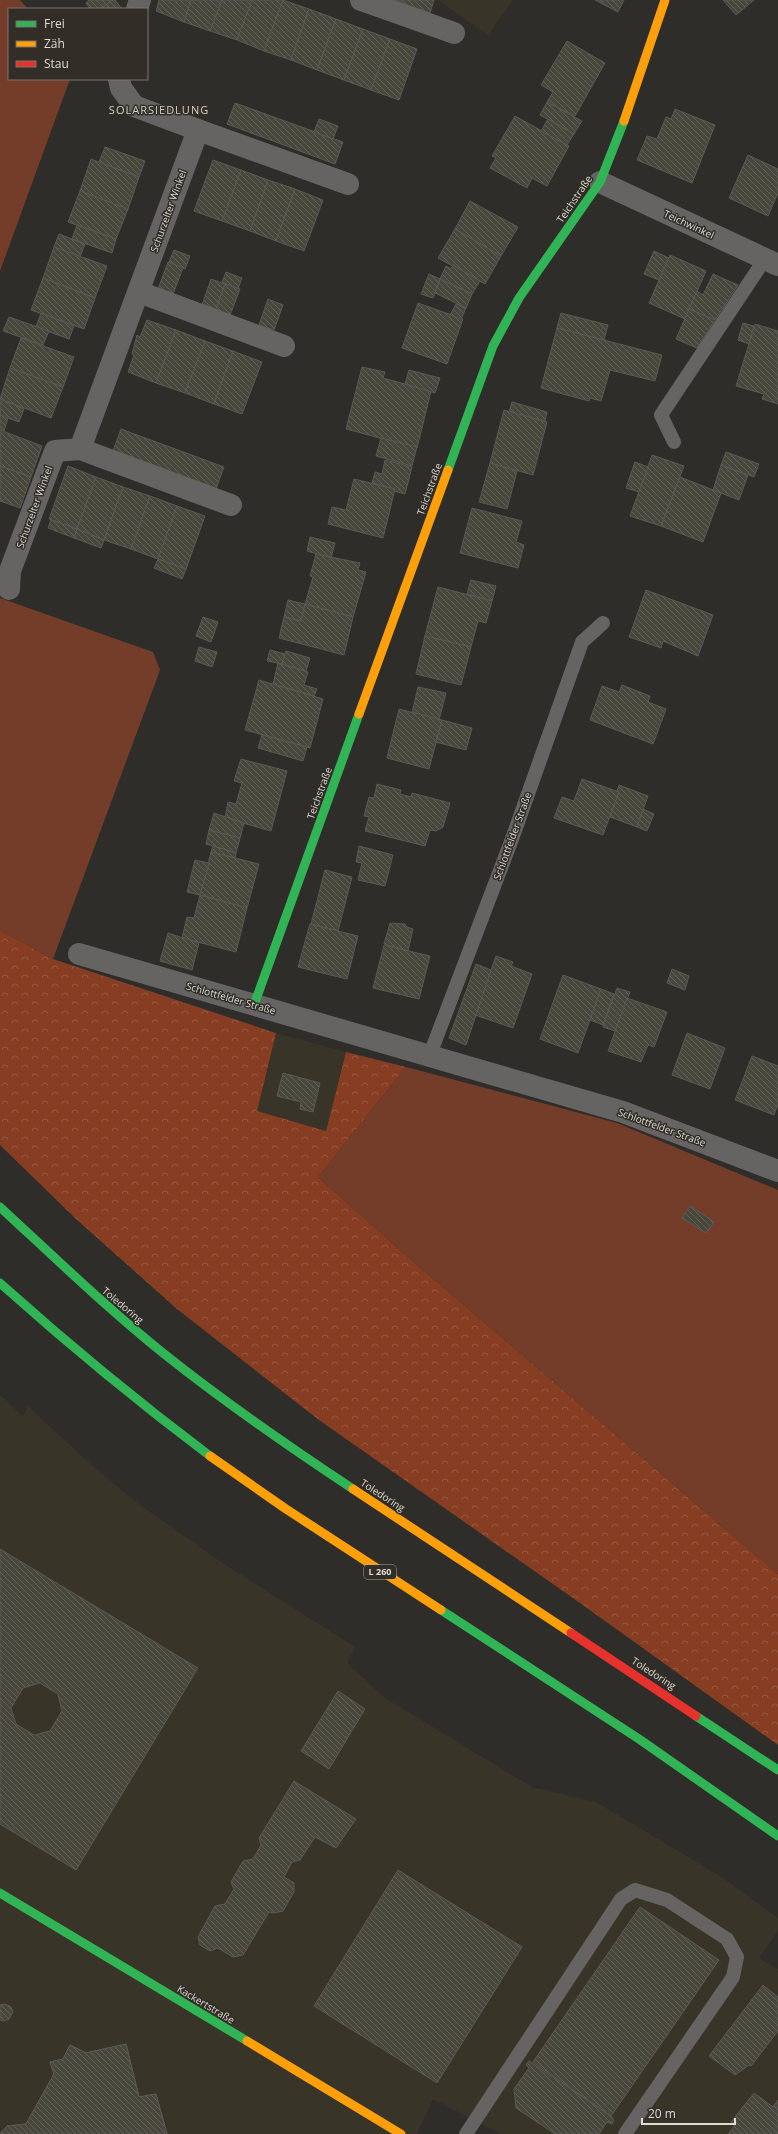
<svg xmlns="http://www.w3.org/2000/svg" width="778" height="2134" viewBox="0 0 778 2134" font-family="'Open Sans',sans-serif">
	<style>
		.built { fill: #393428 }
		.green { fill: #743d29 }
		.forest { fill: url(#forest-crowns) }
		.building { fill: url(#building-back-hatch); stroke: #5a5956; fill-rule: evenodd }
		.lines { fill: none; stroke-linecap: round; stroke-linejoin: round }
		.lane { stroke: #656462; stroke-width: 14 }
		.street { stroke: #656462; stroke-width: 22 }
		.fast { stroke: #30b455; stroke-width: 9 }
		.slow { stroke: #ff9f0a; stroke-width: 9 }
		.jam { stroke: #e5322d; stroke-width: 9 }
		.labels { text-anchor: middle; stroke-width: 3; stroke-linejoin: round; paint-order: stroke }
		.shield { fill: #322e27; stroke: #aaa8a2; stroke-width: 1 }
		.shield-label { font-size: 9px; font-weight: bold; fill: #dedcd7 }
		.street-label { font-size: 10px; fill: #dedcd7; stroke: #322e27 }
		.neighbourhood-label { font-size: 11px; letter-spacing: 1px; fill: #d4cfc6; stroke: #322e27 }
	</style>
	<defs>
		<pattern id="forest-crowns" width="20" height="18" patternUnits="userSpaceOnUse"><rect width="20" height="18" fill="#863d21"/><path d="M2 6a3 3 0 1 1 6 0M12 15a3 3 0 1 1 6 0" fill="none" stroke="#975840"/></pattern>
		<pattern id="building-back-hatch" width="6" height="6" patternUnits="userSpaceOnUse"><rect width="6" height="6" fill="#48473c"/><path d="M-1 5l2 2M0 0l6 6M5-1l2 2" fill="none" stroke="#626157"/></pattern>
	</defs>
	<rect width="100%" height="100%" fill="#2f2d2a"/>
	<!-- built -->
	<g class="built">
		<path d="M438,0H513L488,35Z"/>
		<path d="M276,1033L346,1052L326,1131L256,1111Z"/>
		<path d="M0,1395L23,1416L28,1406L98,1471L136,1502L224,1564L355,1647L347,1663L385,1698L532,1787L596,1802L720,1876L778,1918V1931L759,1958L778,1969V2134H501L433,2099L417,2134H0Z"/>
	</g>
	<!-- green -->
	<g class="green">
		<path d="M0,0H20L28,9H9V79H70L0,271Z"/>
		<path d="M0,598L153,652L160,670L53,959L0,930Z"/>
		<path d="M406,1067L617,1123L778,1190V1574L416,1264L318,1177Z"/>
	</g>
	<!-- forest -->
	<path class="forest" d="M0,930L53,959L276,1033L257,1111L326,1131L346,1052L406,1067L318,1177L416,1264L778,1574V1745L580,1603L319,1420L177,1309L75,1218L0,1145Z"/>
	<!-- building -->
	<g class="building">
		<path d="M89,0H113L100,9H90L86,3Z"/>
		<path d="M113,0H115L122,9H100Z"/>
		<path d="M159,0H191L184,22L156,11Z"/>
		<path d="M191,0H222L210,31L184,22Z"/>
		<path d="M222,0H252L237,40L210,31Z"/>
		<path d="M252,0H283L264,51L237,40Z"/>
		<path d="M283,0L309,9L291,60L264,51Z"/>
		<path d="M395,0H434L430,13Z"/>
		<path d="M595,0H624L618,12Z"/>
		<path d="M723,0H754L736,15Z"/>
		<path d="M309,9L336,19L317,70L291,60Z"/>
		<path d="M336,19L363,29L344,80L317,70Z"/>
		<path d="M363,29L390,39L371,90L344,80Z"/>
		<path d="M390,39L417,49L399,100L371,90Z"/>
		<path d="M567,41L605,63L575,116L547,102L553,92L541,85Z"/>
		<path d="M547,102L582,121L574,134L540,115Z"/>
		<path d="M235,103L343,142L335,164L227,124Z"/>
		<path d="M675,109L715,125L692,183L637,160L647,136L657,139L666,117L671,119Z"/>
		<path d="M515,116L569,146L547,186L532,178L527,188L490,168L496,158L492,156Z"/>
		<path d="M319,119L338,126L333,139L314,132Z"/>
		<path d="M548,119L574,134L567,145L541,131Z"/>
		<path d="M105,147L145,161L139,177L99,162Z"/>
		<path d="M748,155L778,169V193L768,216L729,198Z"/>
		<path d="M91,159L139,177L128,209L80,191Z"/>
		<path d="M213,160L241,170L222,221L194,211Z"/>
		<path d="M241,170L268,180L250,231L222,221Z"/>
		<path d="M268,180L295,189L276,241L250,231Z"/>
		<path d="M295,189L323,200L304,251L276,241Z"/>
		<path d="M80,191L128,209L116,239L68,222Z"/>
		<path d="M470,201L518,227L501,256L455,229Z"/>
		<path d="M77,225L116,239L112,253L72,239Z"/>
		<path d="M455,229L501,256L485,284L438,258Z"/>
		<path d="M59,234L85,244L80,257L54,247Z"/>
		<path d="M54,247L107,266L95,298L43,278Z"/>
		<path d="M174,250L190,256L185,269L169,262Z"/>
		<path d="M654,251L669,258L659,280L644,274Z"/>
		<path d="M670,255L706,271L685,319L649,303Z"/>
		<path d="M168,262L183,268L173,294L158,289Z"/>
		<path d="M453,265L480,281L472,294L440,279L446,266L451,269Z"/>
		<path d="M226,272L242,278L238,289L222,282Z"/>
		<path d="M429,274L440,279L433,298L421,294Z"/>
		<path d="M713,274L738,285L715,320L689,309L697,291L703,295Z"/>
		<path d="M43,278L95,298L84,329L31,310Z"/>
		<path d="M211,279L225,284L216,310L202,305Z"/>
		<path d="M440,279L472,294L466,308L435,293Z"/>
		<path d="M225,284L240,289L230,315L216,310Z"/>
		<path d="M268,299L283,305L274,330L259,325Z"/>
		<path d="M418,303L463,319L447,364L402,348Z"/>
		<path d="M456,304L466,308L461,319L450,315Z"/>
		<path d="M689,309L715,320L697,348L676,339Z"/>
		<path d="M41,313L74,326L69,339L36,327Z"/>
		<path d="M561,313L608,325L604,340L557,328Z"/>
		<path d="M9,317L49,331L43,345L3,331Z"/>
		<path d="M147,320L176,330L156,383L128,372L134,355L132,354L137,335L140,337Z"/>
		<path d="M743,323L754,326L749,344L738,340Z"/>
		<path d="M755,324L778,331V404L762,399L764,394L736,386Z"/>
		<path d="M557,328L662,355L655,381L610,370L601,401L590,398L589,401L541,388Z"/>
		<path d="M176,330L205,341L185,393L156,383Z"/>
		<path d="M21,338L74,357L63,387L10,368Z"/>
		<path d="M205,341L233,351L214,404L185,393Z"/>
		<path d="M233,351L262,362L242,414L214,404Z"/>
		<path d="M362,367L385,372L383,378L431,391L417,448L346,429Z"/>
		<path d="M10,368L63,387L51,418L0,399Z"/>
		<path d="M409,370L440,378L435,393L405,384Z"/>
		<path d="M0,399L24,409L19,422L0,415Z"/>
		<path d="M512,402L547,412L545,421L509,412Z"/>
		<path d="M504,410L547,422L533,475L490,463Z"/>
		<path d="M0,415L8,418L4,431L0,430Z"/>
		<path d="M121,429L224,467L216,489L113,451Z"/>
		<path d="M0,430L42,446L31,477L0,466Z"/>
		<path d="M381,438L417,447L412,466L376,456Z"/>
		<path d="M726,452L759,464L754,477L721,465Z"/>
		<path d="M652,455L684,466L661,526L630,516Z"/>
		<path d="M385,460L412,467L405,494L394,491L395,489L372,483L375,472L382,474Z"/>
		<path d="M635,462L648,467L639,492L626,488Z"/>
		<path d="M490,463L517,471L507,509L479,502Z"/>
		<path d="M721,465L748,475L739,500L713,490Z"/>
		<path d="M0,466L31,477L20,508L0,501Z"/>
		<path d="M68,466L96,477L77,529L49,519Z"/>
		<path d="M96,477L123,487L104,540L77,529Z"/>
		<path d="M680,477L721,493L703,542L661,526Z"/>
		<path d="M354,479L395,489L383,538L328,524L332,507L346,510Z"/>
		<path d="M123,487L150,496L131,549L104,540Z"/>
		<path d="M150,496L177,506L158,559L131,549Z"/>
		<path d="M177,506L205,516L186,569L158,559Z"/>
		<path d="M472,508L522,521L516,542L524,545L518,568L460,553Z"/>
		<path d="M51,520L77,529L74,538L48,528Z"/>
		<path d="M77,529L104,540L101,548L74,538Z"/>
		<path d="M310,537L335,543L331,558L307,551Z"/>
		<path d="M316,554L360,563L358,570L366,572L353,617L305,604L313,577L310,576Z"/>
		<path d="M158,559L186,569L182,579L154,568Z"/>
		<path d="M471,580L496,586L492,601L467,594Z"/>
		<path d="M438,587L492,601L486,623L478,621L471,647L425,636Z"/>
		<path d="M646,590L713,615L698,656L663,641L661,648L629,637Z"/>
		<path d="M288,600L305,604L301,621L284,617Z"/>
		<path d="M305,604L353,617L344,655L279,638L284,617L301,621Z"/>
		<path d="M203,617L218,622L211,642L196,636Z"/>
		<path d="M425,636L471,647L461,685L416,674Z"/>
		<path d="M199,647L217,652L212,667L195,661Z"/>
		<path d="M270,650L285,654L282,664L267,661Z"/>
		<path d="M286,651L310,658L306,671L282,664Z"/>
		<path d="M278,663L308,672L304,685L317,689L314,696L273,684Z"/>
		<path d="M259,680L323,699L310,748L245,730Z"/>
		<path d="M622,685L650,696L648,702L666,709L653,744L590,720L602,686L619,692Z"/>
		<path d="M418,687L446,693L439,720L412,713Z"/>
		<path d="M399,709L442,720L429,769L387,758Z"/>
		<path d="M442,720L472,728L466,750L436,742Z"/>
		<path d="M262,735L307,747L303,761L258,748Z"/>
		<path d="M241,759L287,771L271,831L225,818L228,802L236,804L242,783L234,781Z"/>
		<path d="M582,779L619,792L603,835L554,818L562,797L574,801Z"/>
		<path d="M377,784L401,790L400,794L411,797L412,793L450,803L443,827L436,831L430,830L425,846L365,831L369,817L364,816L369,797L374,798Z"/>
		<path d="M619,785L648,796L637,827L610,817L619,792L617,791Z"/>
		<path d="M643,809L654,814L647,831L637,827Z"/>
		<path d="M214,813L244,823L240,838L209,830Z"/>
		<path d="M209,830L240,838L236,853L206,844Z"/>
		<path d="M213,846L236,853L235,858L211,852Z"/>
		<path d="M359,846L393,855L385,886L358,880L362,863L356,862Z"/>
		<path d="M211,852L259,864L247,908L200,895Z"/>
		<path d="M195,860L209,863L200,895L187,892Z"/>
		<path d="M325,870L352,877L338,931L311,924Z"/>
		<path d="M200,895L247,908L236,952L182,938L187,917L194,918Z"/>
		<path d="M390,923L405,924L407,927L413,929L408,951L384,944Z"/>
		<path d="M310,924L358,936L347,979L298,967Z"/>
		<path d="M168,933L199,943L192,970L160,961Z"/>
		<path d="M384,945L430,956L419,999L373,988Z"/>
		<path d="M496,956L513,962L511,966L532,974L513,1028L475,1015Z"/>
		<path d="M476,964L491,970L466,1045L449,1038Z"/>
		<path d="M672,969L689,976L685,990L667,983Z"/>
		<path d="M563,975L601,989L578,1053L540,1039Z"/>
		<path d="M617,988L630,992L615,1031L603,1027Z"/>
		<path d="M601,989L614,994L603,1025L590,1020Z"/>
		<path d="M627,998L667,1012L654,1047L648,1045L641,1062L608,1051Z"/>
		<path d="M687,1033L725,1048L710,1089L672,1075Z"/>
		<path d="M752,1056L778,1066V1104L774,1115L735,1100Z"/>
		<path d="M283,1073L320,1083L313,1112L300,1109L301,1102L277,1096Z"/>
		<path d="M690,1206L714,1222L706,1233L682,1218Z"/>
		<path d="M0,1549L198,1668L76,1870L0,1824ZM40,1683L58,1694L62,1711L50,1731L34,1735L16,1724L11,1708L23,1688Z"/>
		<path d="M338,1691L365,1709L329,1769L301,1751Z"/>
		<path d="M294,1781L356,1819L336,1848L315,1837L300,1860L292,1862L284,1877L294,1883V1892L283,1911L274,1913L269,1912L243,1955L233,1957L218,1948L210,1951L200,1945L198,1937L215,1906L225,1904L234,1889L231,1882L243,1861L253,1859L261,1845L259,1838Z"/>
		<path d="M398,1870L522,1947L437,2083L314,2006Z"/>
		<path d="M640,1907L719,1960L611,2116L533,2062Z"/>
		<path d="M763,1985L778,1997V2031L751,2066L749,2065L735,2075L709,2056Z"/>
		<path d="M5,2004L11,2007L13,2012L9,2019L4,2021L0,2020V2005Z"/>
		<path d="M126,2044L139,2097L156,2094L167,2134H0L7,2126L26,2124L54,2074L50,2062L63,2059L70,2045L86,2053Z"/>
		<path d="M126,2044L139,2097L156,2094L167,2134H0L7,2126L26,2124L54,2074L50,2062L63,2059L70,2045L86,2053Z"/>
		<path d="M529,2061L611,2116L614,2120L612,2124L607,2122L599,2134H555L516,2108L514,2089L529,2068L526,2065Z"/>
		<path d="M754,2093L773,2107L778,2100V2134H728L735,2125L731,2122Z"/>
	</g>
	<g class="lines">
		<!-- lane -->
		<g class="lane">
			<path d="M674,442L661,415L765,259"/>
			<path d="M429,1057L512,839L582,642L603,623"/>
			<path d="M466,2134L621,1899L635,1890L667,1900L727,1939L737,1957L733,1977L625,2134"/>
		</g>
		<!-- street -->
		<g class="street">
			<path d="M361,0L454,33"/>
			<path d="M137,9L140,0"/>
			<path d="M198,130L348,184"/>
			<path d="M600,182L778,265"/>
			<path d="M139,292L284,346"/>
			<path d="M80,449L231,505"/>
			<path d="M9,589L10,571L55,451L80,449L198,130L134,106L121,88L119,79"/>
			<path d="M79,954L623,1112L778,1171"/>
		</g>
		<!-- fast -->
		<g class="fast">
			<path d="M448,470L493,346L519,298L600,182L624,121"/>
			<path d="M254,1005L359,714"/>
			<path d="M0,1207C53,1256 106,1307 163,1353C223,1401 288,1446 353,1489"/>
			<path d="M0,1283C68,1344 137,1401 210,1456"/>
			<path d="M441,1610L639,1739L778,1836"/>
			<path d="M696,1716L778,1770"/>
			<path d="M0,1893L247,2041"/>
		</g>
		<!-- slow -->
		<g class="slow">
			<path d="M624,121L665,0"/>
			<path d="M359,714L448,470"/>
			<path d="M210,1456L286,1509L441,1610"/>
			<path d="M353,1489L571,1633"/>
			<path d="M247,2041L401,2134"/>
		</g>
		<!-- jam -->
		<path class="jam" d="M571,1633L696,1716"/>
	</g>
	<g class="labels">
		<!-- shield labels -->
		<rect class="shield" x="364" y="1565" width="32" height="14" rx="3"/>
		<g class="shield-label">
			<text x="380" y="1575">L 260</text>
		</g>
		<!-- street labels -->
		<g class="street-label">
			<text transform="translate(574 199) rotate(-56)" y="4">Teichstraße</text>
			<text transform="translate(168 211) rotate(-70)" y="4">Schurzelter Winkel</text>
			<text transform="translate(689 224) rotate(25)" y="4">Teichwinkel</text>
			<text transform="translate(429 489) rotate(-70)" y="4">Teichstraße</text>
			<text transform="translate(34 507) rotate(-70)" y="4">Schurzelter Winkel</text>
			<text transform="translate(319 793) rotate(-70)" y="4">Teichstraße</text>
			<text transform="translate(512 836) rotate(-70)" y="4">Schlottfelder Straße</text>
			<text transform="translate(231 998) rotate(16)" y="4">Schlottfelder Straße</text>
			<text transform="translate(662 1127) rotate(20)" y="4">Schlottfelder Straße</text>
			<text transform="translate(123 1305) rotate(40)" y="4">Toledoring</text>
			<text transform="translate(383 1495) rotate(33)" y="4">Toledoring</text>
			<text transform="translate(654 1673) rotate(33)" y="4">Toledoring</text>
			<text transform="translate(206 2004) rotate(31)" y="4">Kackertstraße</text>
		</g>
		<!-- neighbourhood labels -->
		<g class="neighbourhood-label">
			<text x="159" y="114">SOLARSIEDLUNG</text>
		</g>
	</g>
	<!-- legend -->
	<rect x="8" y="8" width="140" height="72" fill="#322e27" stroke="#77746d"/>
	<rect x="16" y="21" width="20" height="6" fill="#30b455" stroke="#77746d"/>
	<text x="44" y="28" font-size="12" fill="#dedcd7">Frei</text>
	<rect x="16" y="41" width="20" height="6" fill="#ff9f0a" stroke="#77746d"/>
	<text x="44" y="48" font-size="12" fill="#dedcd7">Zäh</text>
	<rect x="16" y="61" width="20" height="6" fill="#e5322d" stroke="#77746d"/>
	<text x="44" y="68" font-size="12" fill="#dedcd7">Stau</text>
	<!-- scale -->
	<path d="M642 2118v6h93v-6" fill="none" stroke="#dedcd7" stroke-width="2"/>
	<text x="648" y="2118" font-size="12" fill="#dedcd7" stroke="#322e27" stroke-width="3" paint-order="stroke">20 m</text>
</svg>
